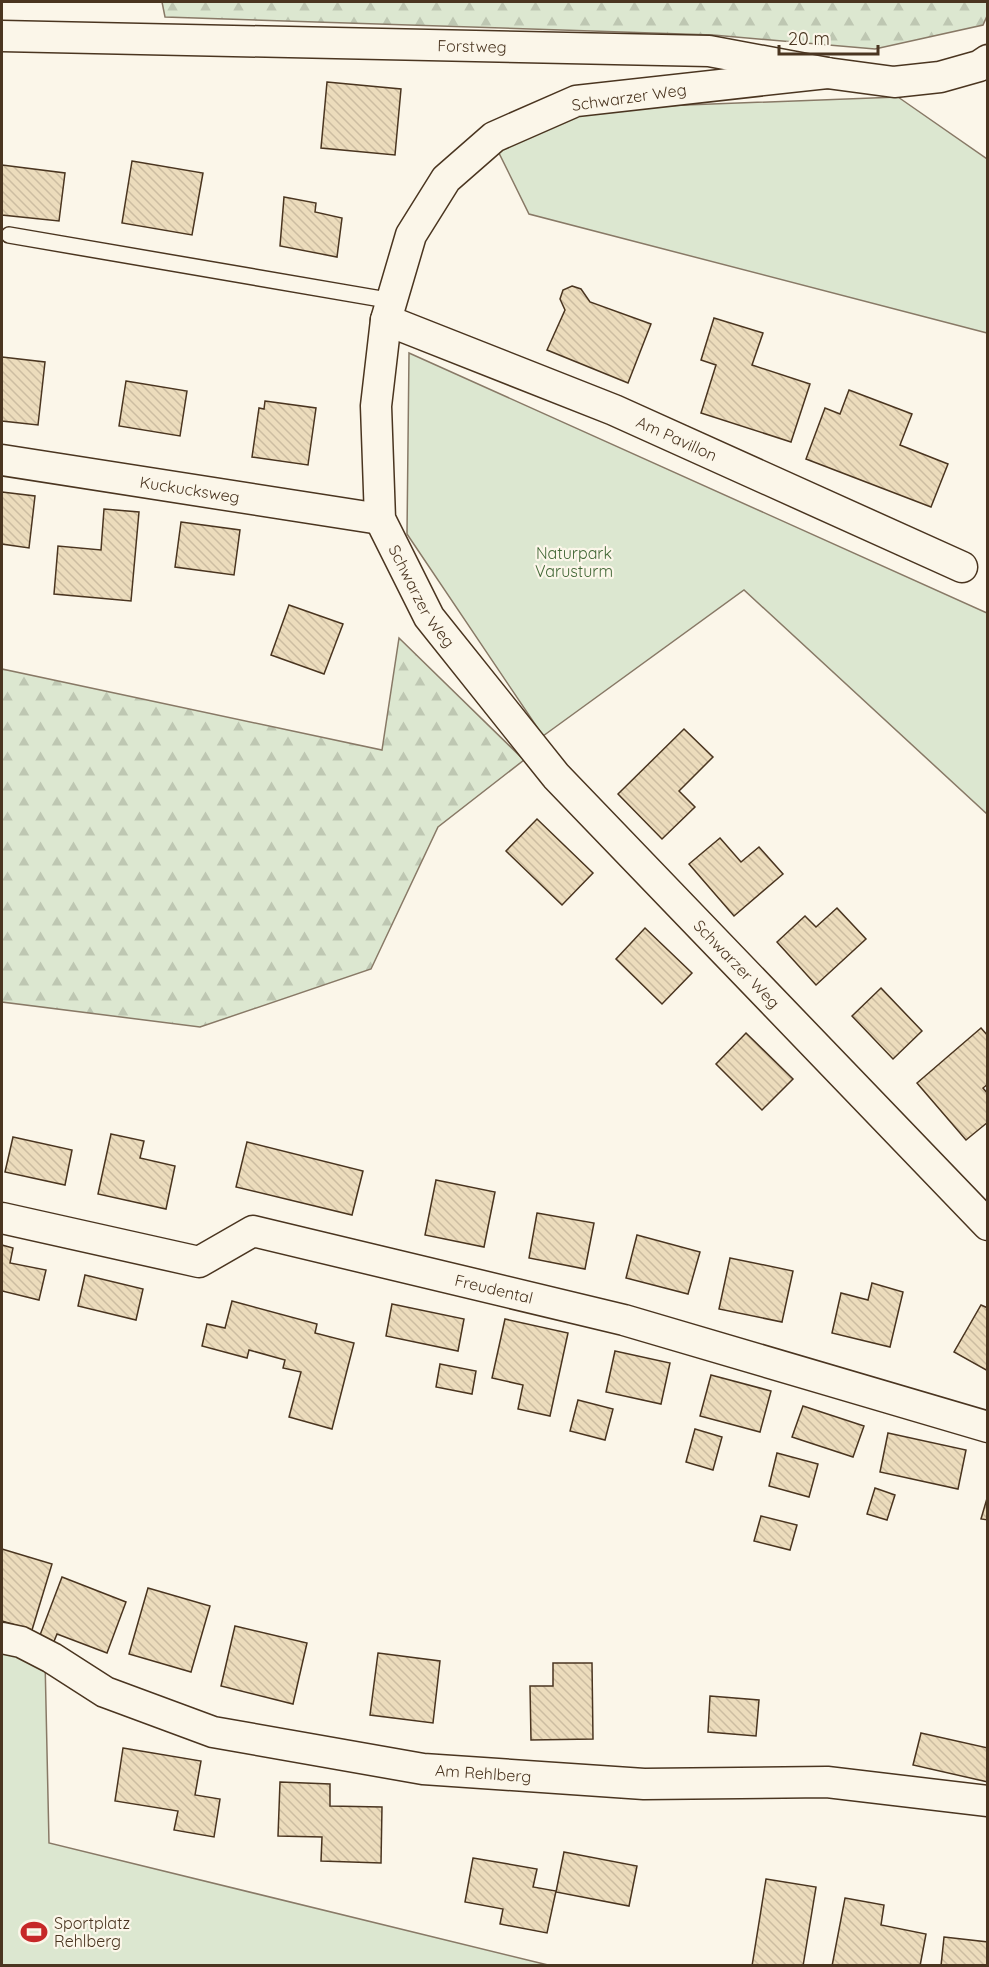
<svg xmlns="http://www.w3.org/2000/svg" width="989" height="1967" viewBox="0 0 989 1967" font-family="Quicksand,sans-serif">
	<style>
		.forest { fill: url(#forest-firs); stroke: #887966; stroke-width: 1.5 }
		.garden { fill: #dce7d0; stroke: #887966; stroke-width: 1.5 }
		.building { fill: url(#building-back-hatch); stroke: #4a3520; stroke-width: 1.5 }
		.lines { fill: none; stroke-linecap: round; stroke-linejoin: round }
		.service-casing { stroke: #4a3520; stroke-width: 18 }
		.minor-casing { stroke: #4a3520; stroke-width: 33 }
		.service { stroke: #fbf6e9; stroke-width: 15 }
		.minor { stroke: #fbf6e9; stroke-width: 30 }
		.labels { text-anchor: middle; stroke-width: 4.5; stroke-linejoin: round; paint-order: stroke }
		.street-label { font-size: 16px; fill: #4a3520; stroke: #fbf6e9 }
		.park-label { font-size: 16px; fill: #436837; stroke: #fbf6e9 }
		.poi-label { font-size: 16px; fill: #4a3520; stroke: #fbf6e9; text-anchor: start }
	</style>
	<defs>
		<pattern id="forest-firs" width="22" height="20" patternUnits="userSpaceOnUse" patternTransform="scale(1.5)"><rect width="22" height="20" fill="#dce7d0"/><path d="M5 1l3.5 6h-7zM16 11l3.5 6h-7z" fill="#bec7b2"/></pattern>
		<pattern id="building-back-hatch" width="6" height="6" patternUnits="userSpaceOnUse" patternTransform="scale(1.5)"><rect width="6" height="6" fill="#ecdcbc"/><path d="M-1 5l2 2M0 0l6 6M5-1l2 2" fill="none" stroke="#ccbda1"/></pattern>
	</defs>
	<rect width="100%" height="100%" fill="#fbf6e9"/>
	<!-- forest -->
	<g class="forest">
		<path d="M162,2H987V16L983,25L875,49L713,35L165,17Z"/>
		<path d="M399,638L524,760L438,827L371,969L200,1027L2,1002V669L382,750Z"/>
	</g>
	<!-- garden -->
	<g class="garden">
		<path d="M898,97L987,159V333L529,214L497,149L582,109Z"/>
		<path d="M409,353L987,613V814L744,590L543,736L407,534Z"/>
		<path d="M2,1649L45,1659L49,1843L548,1965L2,1966Z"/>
	</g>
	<!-- building -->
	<g class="building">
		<path d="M327,82L401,89L395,155L321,148Z"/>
		<path d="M132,161L203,173L192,235L122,223Z"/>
		<path d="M2,165L65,173L59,221L2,215Z"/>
		<path d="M284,197L316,203L315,212L342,218L337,257L280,246Z"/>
		<path d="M572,286L581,289L590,302L651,324L628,383L547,350L565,310L560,299L563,290Z"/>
		<path d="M714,318L763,333L752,365L810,384L791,442L701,413L716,365L701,360Z"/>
		<path d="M2,357L45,362L38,425L2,421Z"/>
		<path d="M126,381L187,391L180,436L119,426Z"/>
		<path d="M849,390L912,414L900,445L948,464L931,507L806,459L825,408L840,414Z"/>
		<path d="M265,401L316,408L308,465L252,457L259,408L264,409Z"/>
		<path d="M2,492L35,496L29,548L2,544Z"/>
		<path d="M104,509L139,512L131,601L54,594L58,546L101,550Z"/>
		<path d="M181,522L240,530L234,575L175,567Z"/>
		<path d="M289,605L343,624L324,674L271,655Z"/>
		<path d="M684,729L713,757L679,791L695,807L662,839L618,794Z"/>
		<path d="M537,819L593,873L562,905L506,851Z"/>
		<path d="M720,838L741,862L759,847L783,874L734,916L689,864Z"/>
		<path d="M837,908L866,939L816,985L777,942L805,916L816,927Z"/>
		<path d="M645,928L692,973L662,1004L616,959Z"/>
		<path d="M881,988L922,1031L893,1059L852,1016Z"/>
		<path d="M981,1028L988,1036V1084L983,1088L988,1094V1122L966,1140L917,1083Z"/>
		<path d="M746,1033L793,1079L762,1110L716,1064Z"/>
		<path d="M111,1134L144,1141L140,1158L175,1166L166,1209L98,1194Z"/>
		<path d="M13,1137L72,1150L65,1185L5,1172Z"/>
		<path d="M247,1142L363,1171L352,1215L236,1187Z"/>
		<path d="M436,1180L495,1192L484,1247L425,1235Z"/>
		<path d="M537,1213L594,1223L585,1269L529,1258Z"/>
		<path d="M637,1235L700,1252L688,1294L626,1278Z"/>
		<path d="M2,1245L13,1248L10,1263L46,1270L39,1300L2,1291Z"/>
		<path d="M730,1258L793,1271L782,1322L719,1309Z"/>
		<path d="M85,1275L143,1289L136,1320L78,1306Z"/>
		<path d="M872,1283L903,1292L890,1347L832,1333L841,1293L868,1300Z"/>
		<path d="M232,1301L317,1324L315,1333L354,1343L332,1429L289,1417L301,1372L283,1368L285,1360L249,1350L247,1358L202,1346L207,1324L225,1328Z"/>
		<path d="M392,1304L464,1319L458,1351L386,1336Z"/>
		<path d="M981,1305L988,1308V1371L954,1352Z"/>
		<path d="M505,1319L568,1333L550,1416L518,1409L523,1385L492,1378Z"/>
		<path d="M615,1351L670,1363L661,1404L606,1392Z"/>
		<path d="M440,1364L476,1371L472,1394L436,1387Z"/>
		<path d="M711,1375L771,1391L760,1432L700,1416Z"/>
		<path d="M578,1400L613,1409L605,1440L570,1431Z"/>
		<path d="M803,1406L864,1426L853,1457L792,1437Z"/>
		<path d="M695,1429L722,1437L713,1470L686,1462Z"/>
		<path d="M888,1433L966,1450L958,1489L880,1472Z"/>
		<path d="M777,1453L818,1464L809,1497L769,1486Z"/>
		<path d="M875,1488L895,1495L887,1520L867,1514Z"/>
		<path d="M988,1495V1520L981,1519Z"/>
		<path d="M761,1516L797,1525L790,1550L754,1541Z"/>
		<path d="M2,1549L52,1564L32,1630L2,1621Z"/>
		<path d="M62,1577L126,1602L107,1653L57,1634L51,1649L37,1643Z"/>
		<path d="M148,1588L210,1606L191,1672L129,1654Z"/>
		<path d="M235,1626L307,1643L293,1704L221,1686Z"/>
		<path d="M378,1653L440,1661L433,1723L370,1715Z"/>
		<path d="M553,1663H592L593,1739L531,1740L530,1686H553Z"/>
		<path d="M710,1696L759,1700L756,1736L708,1732Z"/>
		<path d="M921,1733L988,1748V1782L913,1765Z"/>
		<path d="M123,1748L201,1761L195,1795L220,1799L214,1837L174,1830L178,1811L115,1801Z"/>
		<path d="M280,1782L330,1784V1806L382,1807L381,1863L321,1861L322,1837L278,1836Z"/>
		<path d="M564,1852L637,1866L629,1906L556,1892Z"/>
		<path d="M473,1858L537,1869L533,1887L556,1891L547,1933L500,1924L503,1909L465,1902Z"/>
		<path d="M766,1879L816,1887L803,1966H752Z"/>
		<path d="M845,1898L884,1905L881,1925L926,1934L920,1966H832Z"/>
		<path d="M944,1937L988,1942V1966H941Z"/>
	</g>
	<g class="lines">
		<!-- service casing -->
		<g class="service-casing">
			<path id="service" d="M9,235L393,301"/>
		</g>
		<!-- minor casing -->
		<g class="minor-casing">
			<g id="minor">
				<path id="s1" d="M2,36L709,51L827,73L894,82L940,77L979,66L988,60"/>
				<path id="s2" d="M827,73L576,101L494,137L446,179L411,235L386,320L376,406L380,519L429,617L556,776L988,1225"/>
				<path id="s3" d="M386,320L614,410L962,567"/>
				<path id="s4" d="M2,460L380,519"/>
				<path id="s5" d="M2,1218L199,1262L253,1231L624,1320L988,1427"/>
				<path id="s6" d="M2,1638L21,1642L52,1658L105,1692L213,1732L423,1769L644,1784L827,1782L988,1801"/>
			</g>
		</g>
		<!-- service -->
		<use href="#service" class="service"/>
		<!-- minor -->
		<use href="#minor" class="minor"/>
	</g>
	<!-- icons -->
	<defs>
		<g id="stadium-bare" transform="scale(2.07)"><path d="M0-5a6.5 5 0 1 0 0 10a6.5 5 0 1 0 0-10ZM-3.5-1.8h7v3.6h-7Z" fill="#c62828" stroke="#fbf6e9" stroke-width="2.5" paint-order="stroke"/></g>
	</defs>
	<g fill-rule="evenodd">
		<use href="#stadium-bare" x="34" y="1932"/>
	</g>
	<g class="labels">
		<!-- street labels -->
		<g class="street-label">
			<text dy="6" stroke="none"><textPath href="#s1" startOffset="470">Forstweg</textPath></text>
			<text transform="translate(629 97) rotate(-8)" y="6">Schwarzer Weg</text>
			<text dy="6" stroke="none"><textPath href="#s3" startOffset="314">Am Pavillon</textPath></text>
			<text dy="6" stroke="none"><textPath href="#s4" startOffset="190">Kuckucksweg</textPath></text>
			<text dy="6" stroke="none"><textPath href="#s2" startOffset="848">Schwarzer Weg</textPath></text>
			<text dy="6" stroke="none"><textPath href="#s2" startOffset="1334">Schwarzer Weg</textPath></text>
			<text dy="6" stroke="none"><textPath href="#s5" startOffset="512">Freudental</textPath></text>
			<text dy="6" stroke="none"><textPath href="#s6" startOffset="506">Am Rehlberg</textPath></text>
		</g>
		<!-- park labels -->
		<g class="park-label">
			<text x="574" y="559">Naturpark<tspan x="574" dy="18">Varusturm</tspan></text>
		</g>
		<!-- poi labels -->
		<g class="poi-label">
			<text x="54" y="1929">Sportplatz<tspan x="54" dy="18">Rehlberg</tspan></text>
		</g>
	</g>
	<!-- border -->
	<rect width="989" height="1967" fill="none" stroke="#4a3520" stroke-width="6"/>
	<!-- scale -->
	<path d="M779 45v9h99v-9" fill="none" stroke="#4a3520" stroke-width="3"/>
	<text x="788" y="45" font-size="18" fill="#4a3520" stroke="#fbf6e9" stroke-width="4.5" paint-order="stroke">20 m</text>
</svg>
